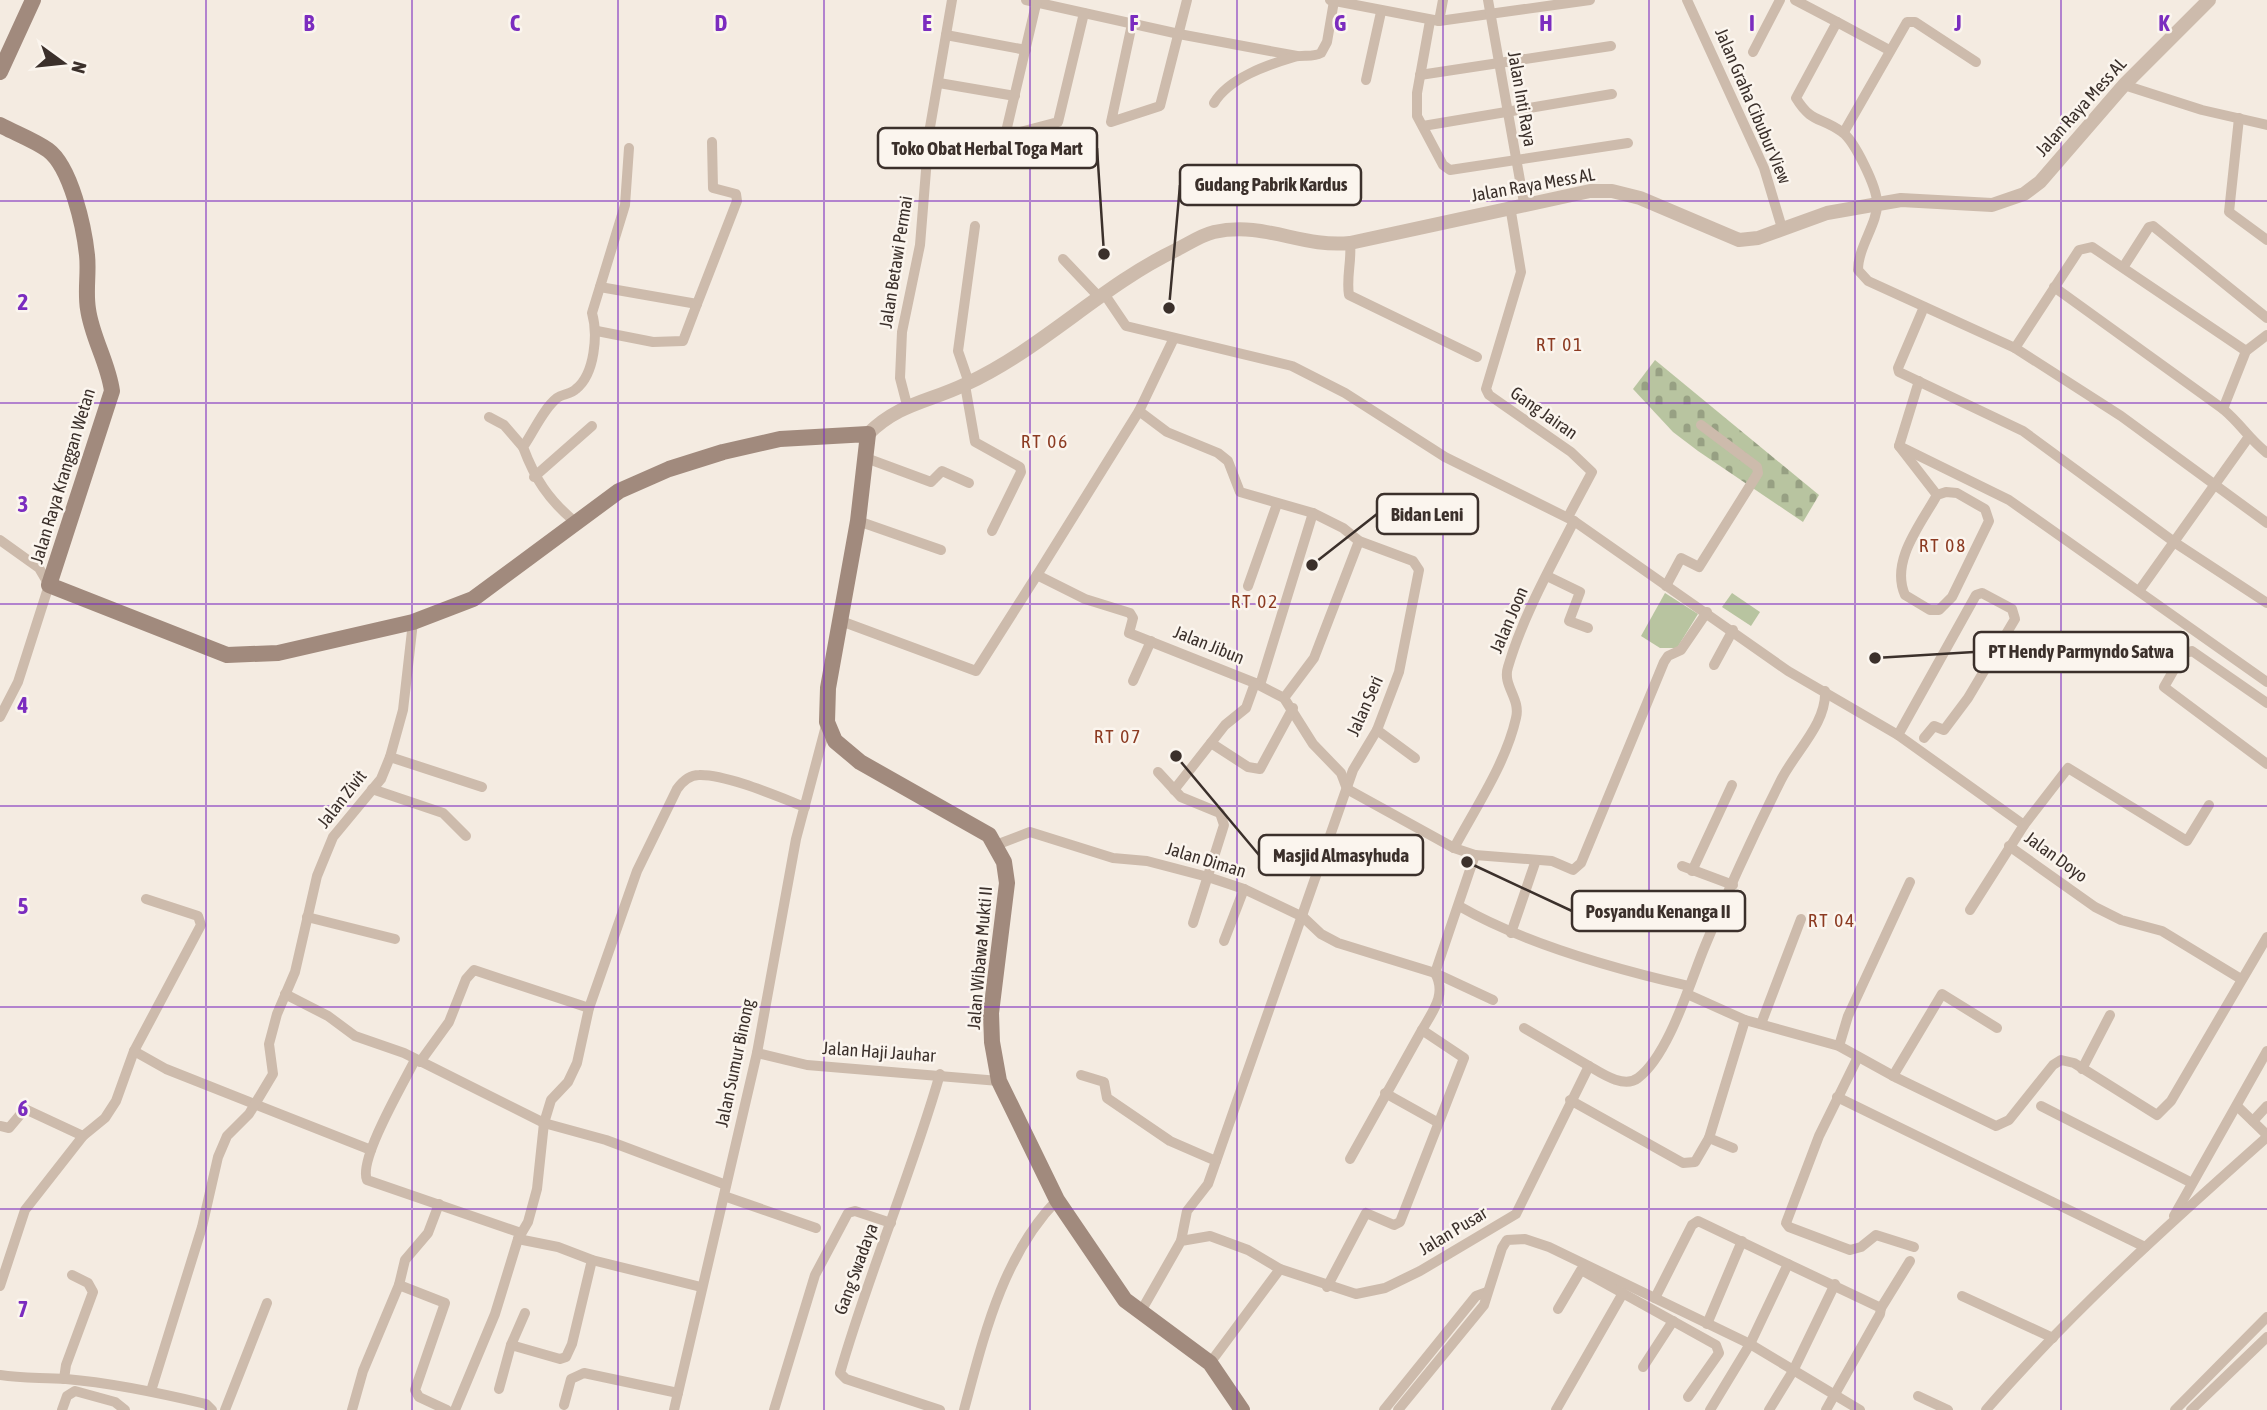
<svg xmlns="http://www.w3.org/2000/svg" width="2267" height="1410" viewBox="0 0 2267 1410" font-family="'Asap Condensed',sans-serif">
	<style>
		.green { fill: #b8c4a0 }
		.cemetery { fill: url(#cemetery-stones) }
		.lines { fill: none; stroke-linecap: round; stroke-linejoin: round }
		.minor { stroke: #cdbbac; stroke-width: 10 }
		.tertiary { stroke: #cdbbac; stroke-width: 14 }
		.secondary { stroke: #a18a7d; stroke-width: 16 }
		.grid { fill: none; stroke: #7b2cbf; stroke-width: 2; stroke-opacity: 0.55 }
		.labels { text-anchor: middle; stroke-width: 5; stroke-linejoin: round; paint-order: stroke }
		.street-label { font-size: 18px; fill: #3b302b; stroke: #fbf5ee }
		.neighbourhood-label { font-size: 19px; letter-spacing: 2px; fill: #8c3b22; stroke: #fbf5ee }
		.grid-label { font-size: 23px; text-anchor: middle; font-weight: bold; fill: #7b2cbf; stroke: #fbf5ee; stroke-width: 5; stroke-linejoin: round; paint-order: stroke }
		.leader { fill: none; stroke: #3b302b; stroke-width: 2.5 }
		.callout-dot { fill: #3b302b; stroke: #fbf5ee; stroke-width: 2.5 }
		.callout { fill: #fbf5ee; stroke: #3b302b; stroke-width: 2.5 }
		.callout-label { font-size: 19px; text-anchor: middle; font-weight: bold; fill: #3b302b }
	</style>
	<defs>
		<pattern id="cemetery-stones" width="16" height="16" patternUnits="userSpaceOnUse" patternTransform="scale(1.75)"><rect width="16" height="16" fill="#b8c4a0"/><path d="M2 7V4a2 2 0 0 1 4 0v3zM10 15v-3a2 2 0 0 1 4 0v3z" fill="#97a083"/></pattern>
	</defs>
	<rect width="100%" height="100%" fill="#f4ebe1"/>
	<!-- green -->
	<g class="green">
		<path d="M1665,593L1698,614L1677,648H1660L1641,636Z"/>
		<path d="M1732,593L1760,612L1751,626L1722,607Z"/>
	</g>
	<!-- cemetery -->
	<path class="cemetery" d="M1655,360L1819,495L1803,522L1698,451L1673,432L1633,389Z"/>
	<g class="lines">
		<!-- minor -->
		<g class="minor">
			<path d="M1026,0L1179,34L1297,56"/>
			<path d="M1037,0L1005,136L1058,122L1084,13"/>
			<path d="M1330,0L1439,21L1590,0"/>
			<path d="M1488,0L1524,203"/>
			<path d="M1687,0L1764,168L1782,228"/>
			<path d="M1795,0L1837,22L1796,98C1812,124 1820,116 1842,132C1854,140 1877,187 1877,203C1878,223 1858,247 1858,270L1868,281L2015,348L2121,416L2267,523"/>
			<path d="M1430,21L1417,93V116L1443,165L1450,170L1628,143"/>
			<path d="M1439,21L1443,0"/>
			<path d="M1837,22L1889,50"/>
			<path d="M1132,24L1111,122L1160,106L1187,0"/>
			<path d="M946,35L1026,50"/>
			<path d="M1753,52L1780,0"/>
			<path d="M1420,75L1611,46"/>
			<path d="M1366,80L1381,12"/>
			<path d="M939,83L1015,96"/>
			<path d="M2124,85L2202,110L2267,125"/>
			<path d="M1214,103C1229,78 1267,65 1294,57C1303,54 1312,58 1321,53L1327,42L1334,1"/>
			<path d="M2239,118L2229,212L2267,240"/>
			<path d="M1423,126L1612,94"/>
			<path d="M1844,132L1907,22H1915L1976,62"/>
			<path d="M929,133L1005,136"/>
			<path d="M1510,206L1521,272L1486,389L1489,395L1571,452L1592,472L1568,517"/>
			<path d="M1350,243C1352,261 1346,277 1349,295L1477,357"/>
			<path d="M1063,259L1100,298"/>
			<path d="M2124,266L2149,227L2153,226L2267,318"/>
			<path d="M2054,287L2223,409C2242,425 2248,438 2267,453"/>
			<path d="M1105,295L1126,326L1292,366L1345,393L1445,457L1574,521L1788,671L1898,735L2024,825L1970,910"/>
			<path d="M697,304L737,201L736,194L713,188L712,142"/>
			<path d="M1924,307L1898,368L1899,372L2023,431L2177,544L2267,603"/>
			<path d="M597,331L653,342L683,341L697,304L600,287"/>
			<path d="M2015,348L2079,250L2092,247L2246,351"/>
			<path d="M1919,381L1899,446L1937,495"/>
			<path d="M969,383L958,351L975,226"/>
			<path d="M965,385L975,442L1020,467L1021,472L992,531"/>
			<path d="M907,405L900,378L902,332L920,245L929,133L952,0"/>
			<path d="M2223,409L2246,351L2267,335"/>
			<path d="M1139,411L1167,432L1218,453L1228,461L1240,492L1313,513L1343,528L1359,541L1413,561L1419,570L1399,672L1377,730L1353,770L1208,1184L1187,1211L1181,1241"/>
			<path d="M489,417L504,425L523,447"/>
			<path d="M1899,446L2009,500L2267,682"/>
			<path d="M866,458L931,482L942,471L969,483"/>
			<path d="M534,477L592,426"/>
			<path d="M1946,492L1957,493L1985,509L1989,521L1952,597L1939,610H1930L1905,595C1890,561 1921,524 1937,495Z"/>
			<path d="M574,521C548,499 535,479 523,447C533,433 543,409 557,398C562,394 571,394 576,389C595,374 598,334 592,313L625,205L629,148"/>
			<path d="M858,521L941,550"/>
			<path d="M0,540L39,568L49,585L18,682L0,717"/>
			<path d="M1037,575L1139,411L1173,340"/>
			<path d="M1547,576L1580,592L1569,621L1588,628"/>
			<path d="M1248,586L1277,504"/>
			<path d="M1666,586L1681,558L1699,567L1758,473L1757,467L1701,425"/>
			<path d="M2139,591L2248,438"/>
			<path d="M841,621L976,671L1037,575L1085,599L1130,613L1133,618L1129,633L1255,683L1284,698L1313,744L1341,773L1347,789L1454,848L1475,855L1435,973C1447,994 1433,1011 1422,1030L1464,1058L1400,1222L1394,1225L1366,1213L1327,1287"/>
			<path d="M1714,665L1733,630"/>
			<path d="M1133,681L1151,641"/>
			<path d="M1260,685L1313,513"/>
			<path d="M1284,698L1314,658L1359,541"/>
			<path d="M2267,703L2192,651L2183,654L2164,687L2267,764"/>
			<path d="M1377,730L1415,758"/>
			<path d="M1898,735L1976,595L1982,593L2012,609L2015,619L1968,698L1944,730L1934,726L1924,738"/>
			<path d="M1211,743L1248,767L1260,769L1293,708"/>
			<path d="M390,757L482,787"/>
			<path d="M1158,772L1181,797L1220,813L1224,825L1193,923"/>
			<path d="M372,789L443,813L466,836"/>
			<path d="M1174,790L1225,725L1246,708L1255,683"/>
			<path d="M2024,825L2068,768L2187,841L2209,805"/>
			<path d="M996,845L1030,832L1113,858L1147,861L1208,877L1244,889L1303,917L1321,934L1338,943L1435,973L1493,1000"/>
			<path d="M2009,846L2095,907L2121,920L2162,931L2241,979"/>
			<path d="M1454,848C1476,807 1506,763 1516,718C1521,698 1502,686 1508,667C1523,616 1550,568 1574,521"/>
			<path d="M1475,855L1552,861L1573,870L1581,863L1664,662L1668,656L1681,650L1707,612"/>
			<path d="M1682,866L1733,885"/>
			<path d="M1692,871L1732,785"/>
			<path d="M1459,906C1525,944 1615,969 1689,986"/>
			<path d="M307,917L395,939"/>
			<path d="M1511,933L1536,860"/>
			<path d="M1224,941L1244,889"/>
			<path d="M285,994L328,1016L355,1036L404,1053L544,1123L606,1140L726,1185"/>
			<path d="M1687,994L1745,1020L1839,1046L1897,1078L1996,1126L2009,1120L2053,1065L2061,1060L2074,1063L2157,1115L2171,1101L2267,937"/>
			<path d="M1761,1024L1801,919"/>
			<path d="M1524,1028L1589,1066"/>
			<path d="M1839,1046L1848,1016L1910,882"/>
			<path d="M134,1051L166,1069L371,1150"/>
			<path d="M757,1053L807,1065L999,1081"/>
			<path d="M1858,1057L1819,1136L1786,1223L1789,1227L1850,1250L1861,1247L1876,1235L1914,1247"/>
			<path d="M415,1060C404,1082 358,1160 367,1180L521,1233"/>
			<path d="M420,1062L449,1022L466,979L474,970L589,1008"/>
			<path d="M2082,1069L2110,1015"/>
			<path d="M940,1074C911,1175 869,1272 840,1373L846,1379L940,1410"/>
			<path d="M1081,1075L1104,1082L1107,1098L1170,1141L1216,1161"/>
			<path d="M1893,1076L1942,994L1997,1028"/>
			<path d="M1385,1093L1437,1122"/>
			<path d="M1837,1097L2145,1247"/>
			<path d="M1570,1100L1683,1163L1695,1162L1709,1138L1733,1148"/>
			<path d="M2041,1106L2192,1183"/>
			<path d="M2237,1106L2267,1135"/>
			<path d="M2253,1121L2267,1106"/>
			<path d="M0,1126L9,1128L25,1109L83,1136"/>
			<path d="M1709,1138L1745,1020"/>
			<path d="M1350,1159L1422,1030"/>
			<path d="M724,1196L816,1228"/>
			<path d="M2174,1216L2267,1051"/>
			<path d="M518,1239L558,1247L592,1260L701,1287"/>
			<path d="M1788,1264L1881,1308L1880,1314L1826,1410"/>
			<path d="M399,1285L405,1260L428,1233L439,1204"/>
			<path d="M0,1286L25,1210L83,1136L105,1118L116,1101L134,1051L201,925L198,916L146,899"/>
			<path d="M1962,1296L2053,1338"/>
			<path d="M1655,1298L1692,1225L1698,1221L1788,1264L1750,1344L1710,1410"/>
			<path d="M1881,1308L1910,1261"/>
			<path d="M1558,1309L1581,1270L1716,1345L1719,1353L1688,1397"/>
			<path d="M1140,1313L1181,1241L1210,1236L1248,1250L1280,1269L1356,1294L1385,1288L1420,1271L1516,1214L1589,1066C1601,1073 1624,1089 1638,1078C1669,1055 1690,982 1705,946C1728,890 1754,834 1781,780C1795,752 1827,723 1825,691"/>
			<path d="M1707,1324L1742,1241"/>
			<path d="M511,1345L525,1313"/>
			<path d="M1210,1363L1280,1269"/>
			<path d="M1643,1367L1673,1321"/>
			<path d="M0,1375C22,1379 43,1377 66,1379C113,1383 160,1393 206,1404L212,1410"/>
			<path d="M64,1379L66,1365L93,1292L88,1283L72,1275"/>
			<path d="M499,1389L511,1345L560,1359L566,1357L572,1344L592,1260"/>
			<path d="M151,1391L202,1227L218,1157L227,1136L249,1114L273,1074L269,1044L277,1014L295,972L317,876L333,837L381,779L390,757L403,710L413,622"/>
			<path d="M1918,1396L1948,1410"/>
			<path d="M564,1405L571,1379L584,1373L678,1393"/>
			<path d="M62,1410L67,1396L75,1391L115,1402L125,1410"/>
			<path d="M225,1410L267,1303"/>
			<path d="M352,1410L363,1371L399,1285L445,1303L415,1390L419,1397L447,1410"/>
			<path d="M455,1410L495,1314L518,1239L528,1222L537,1189L544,1123L551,1100L568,1082L577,1063L589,1008L637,871L677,789C682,782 689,775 699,775C726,774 779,797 805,807"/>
			<path d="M674,1410L757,1053L796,839L827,722"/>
			<path d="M774,1410L815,1275L848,1213L855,1211L891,1223"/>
			<path d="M964,1410C984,1336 1002,1257 1057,1200"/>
			<path d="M1384,1410L1476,1296L1487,1292"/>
			<path d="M1398,1410L1484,1305L1502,1248L1507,1240L1525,1239L1549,1247L1750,1344L1860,1410"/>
			<path d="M1556,1410L1623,1293"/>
			<path d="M1769,1410L1793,1371L1835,1284"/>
			<path d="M1986,1410C2072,1311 2169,1224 2267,1137"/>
			<path d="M2175,1410L2267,1317"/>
			<path d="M2191,1410L2267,1337"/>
		</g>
		<!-- tertiary -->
		<path class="tertiary" d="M868,434C899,403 929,402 966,384C1042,349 1101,286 1176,250C1188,244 1201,235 1214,232C1265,221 1301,248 1350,243L1590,191H1612L1640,198L1739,240L1758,238L1827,213L1901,200L1992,205L2024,194L2040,182L2124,85L2209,0"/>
		<!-- secondary -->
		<g class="secondary">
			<path d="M0,72L33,0"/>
			<path d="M0,125C15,133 34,140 48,150C71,167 84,227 87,255C89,273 85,291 88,309C92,338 108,362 112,391L49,585L227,655L278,653L413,622L473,599L619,491L669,469L723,452L780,439L868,434L858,521L828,688L827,722L835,741L860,762L989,835L1004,862L1007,883L991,1013L992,1042L999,1081L1057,1200L1125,1300L1210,1363L1242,1410"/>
		</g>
	</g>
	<!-- grid -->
	<path class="grid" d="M206,0V1410M412,0V1410M618,0V1410M824,0V1410M1030,0V1410M1237,0V1410M1443,0V1410M1649,0V1410M1855,0V1410M2061,0V1410M0,201H2267M0,403H2267M0,604H2267M0,806H2267M0,1007H2267M0,1209H2267"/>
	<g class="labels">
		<!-- street labels -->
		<g class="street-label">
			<text transform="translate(1522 99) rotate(80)" y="6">Jalan Inti Raya</text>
			<text transform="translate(1753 106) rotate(67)" y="6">Jalan Graha Cibubur View</text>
			<text transform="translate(2081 107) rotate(-48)" y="6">Jalan Raya Mess AL</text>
			<text transform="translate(1533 185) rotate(-10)" y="6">Jalan Raya Mess AL</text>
			<text transform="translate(896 262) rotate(-81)" y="6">Jalan Betawi Permai</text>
			<text transform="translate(1544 413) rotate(35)" y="6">Gang Jairan</text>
			<text transform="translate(63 476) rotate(-73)" y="6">Jalan Raya Kranggan Wetan</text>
			<text transform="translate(1509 620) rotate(-67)" y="6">Jalan Joon</text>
			<text transform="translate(1209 645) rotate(22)" y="6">Jalan Jibun</text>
			<text transform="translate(1365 706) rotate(-66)" y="6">Jalan Seri</text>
			<text transform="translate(342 799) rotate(-52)" y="6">Jalan Zivit</text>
			<text transform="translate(2056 857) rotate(36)" y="6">Jalan Doyo</text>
			<text transform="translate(1206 860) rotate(17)" y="6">Jalan Diman</text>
			<text transform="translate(980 958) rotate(-85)" y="6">Jalan Wibawa Mukti II</text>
			<text transform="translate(879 1052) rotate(4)" y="6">Jalan Haji Jauhar</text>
			<text transform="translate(735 1063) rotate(-78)" y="6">Jalan Sumur Binong</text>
			<text transform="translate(1453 1231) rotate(-31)" y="6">Jalan Pusar</text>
			<text transform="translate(856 1269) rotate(-70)" y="6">Gang Swadaya</text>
		</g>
		<!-- neighbourhood labels -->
		<g class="neighbourhood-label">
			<text x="1560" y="351">RT 01</text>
			<text x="1045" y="448">RT 06</text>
			<text x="1943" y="552">RT 08</text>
			<text x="1255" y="608">RT 02</text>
			<text x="1118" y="743">RT 07</text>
			<text x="1832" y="927">RT 04</text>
		</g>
	</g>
	<g class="grid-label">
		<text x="309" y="31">B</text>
		<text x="515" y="31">C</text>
		<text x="721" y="31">D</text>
		<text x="927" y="31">E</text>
		<text x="1134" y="31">F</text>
		<text x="1340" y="31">G</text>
		<text x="1546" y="31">H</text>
		<text x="1752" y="31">I</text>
		<text x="1958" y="31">J</text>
		<text x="2164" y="31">K</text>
		<text x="23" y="310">2</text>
		<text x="23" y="512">3</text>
		<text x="23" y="713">4</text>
		<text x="23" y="914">5</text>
		<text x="23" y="1116">6</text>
		<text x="23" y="1317">7</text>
	</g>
	<!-- callouts -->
	<path class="leader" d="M1104 254L1097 148M1169 308L1180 185M1312 565L1377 514M1875 658L1974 652M1176 756L1259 855M1467 862L1572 911"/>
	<g class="callout-dot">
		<circle cx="1104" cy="254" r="7"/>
		<circle cx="1169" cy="308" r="7"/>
		<circle cx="1312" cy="565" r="7"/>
		<circle cx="1875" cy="658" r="7"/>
		<circle cx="1176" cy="756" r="7"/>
		<circle cx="1467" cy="862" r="7"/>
	</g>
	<g class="callout">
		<rect x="878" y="128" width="219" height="40" rx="7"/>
		<rect x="1180" y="165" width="181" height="40" rx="7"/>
		<rect x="1377" y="494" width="101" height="40" rx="7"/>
		<rect x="1974" y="632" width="214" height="40" rx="7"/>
		<rect x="1259" y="835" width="164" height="40" rx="7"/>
		<rect x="1572" y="891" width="173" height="40" rx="7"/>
	</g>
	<g class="callout-label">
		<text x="987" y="155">Toko Obat Herbal Toga Mart</text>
		<text x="1271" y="191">Gudang Pabrik Kardus</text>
		<text x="1427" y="521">Bidan Leni</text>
		<text x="2081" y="658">PT Hendy Parmyndo Satwa</text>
		<text x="1341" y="862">Masjid Almasyhuda</text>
		<text x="1658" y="918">Posyandu Kenanga II</text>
	</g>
	<!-- north arrow -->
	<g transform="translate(63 63) rotate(105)" stroke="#fbf5ee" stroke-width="5" paint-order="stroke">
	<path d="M0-5L12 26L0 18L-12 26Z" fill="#3b302b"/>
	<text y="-10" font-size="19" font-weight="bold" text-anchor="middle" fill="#3b302b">N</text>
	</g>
</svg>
